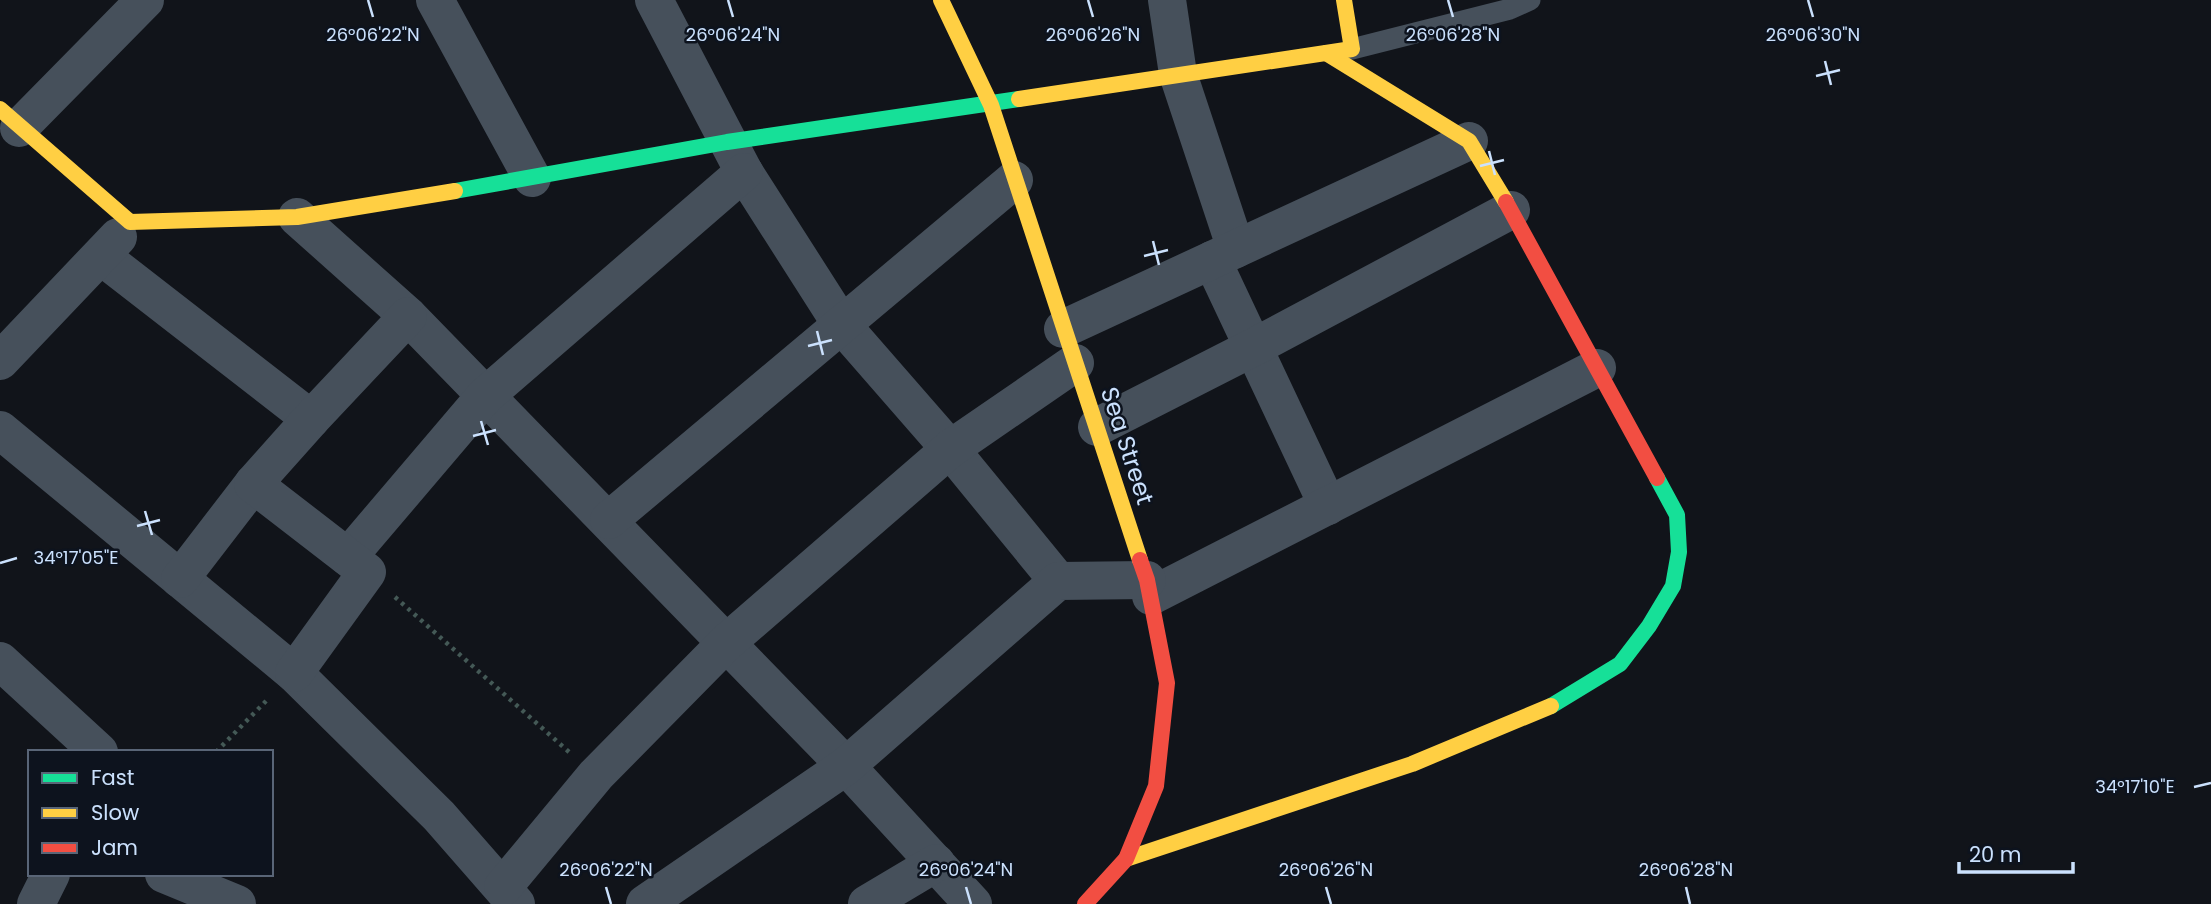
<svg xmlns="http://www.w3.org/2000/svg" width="2211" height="904" viewBox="0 0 2211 904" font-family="Poppins,sans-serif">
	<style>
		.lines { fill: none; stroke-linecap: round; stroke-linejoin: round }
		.path { stroke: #445956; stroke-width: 4.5; stroke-dasharray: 3.5 5; stroke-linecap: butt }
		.lane { stroke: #46505b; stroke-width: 21 }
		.street { stroke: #46505b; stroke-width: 38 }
		.fast { stroke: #16e098; stroke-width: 16 }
		.slow { stroke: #ffcf43; stroke-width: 16 }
		.jam { stroke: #f24e42; stroke-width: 16 }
		.ticks { fill: none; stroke: #cbe1fd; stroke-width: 2.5 }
		.labels { text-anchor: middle; stroke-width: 5; stroke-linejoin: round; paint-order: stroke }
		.street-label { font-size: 24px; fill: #cbe1fd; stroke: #0d131e }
		.ticks-label { font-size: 18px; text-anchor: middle; fill: #cbe1fd; stroke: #0d131e; stroke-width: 5; stroke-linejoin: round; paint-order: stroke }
	</style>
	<rect width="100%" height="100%" fill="#11141a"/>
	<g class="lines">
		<!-- path -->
		<g class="path">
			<path d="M395,597L569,752"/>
			<path d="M216,752L267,700"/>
		</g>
		<!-- lane -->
		<path class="lane" d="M1352,49L1510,9L1530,0"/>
		<!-- street -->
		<g class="street">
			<path d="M435,0L532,178"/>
			<path d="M654,0L744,172L841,324L950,449L1058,581"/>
			<path d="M1167,0L1178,74L1236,249"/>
			<path d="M19,128L145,0"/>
			<path d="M297,217L408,316L846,766L973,904"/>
			<path d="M101,256L311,419"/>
			<path d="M1212,260L1328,506"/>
			<path d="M1063,329L1469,141"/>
			<path d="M0,361L118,237"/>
			<path d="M1097,427L1254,347L1511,210"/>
			<path d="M0,430L294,673L439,816L516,904"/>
			<path d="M609,520L1014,180"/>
			<path d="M348,557L485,396L744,172"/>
			<path d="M180,579L253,484"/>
			<path d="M1151,596L1597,368"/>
			<path d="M0,661L99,752"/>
			<path d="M294,673L367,572L253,484L311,419L408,316"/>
			<path d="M164,874L237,904"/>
			<path d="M503,887L596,775L726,643L950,449L1075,363"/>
			<path d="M36,904L51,874"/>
			<path d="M645,904L846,766L1058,581L1147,580"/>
			<path d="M867,904L936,863"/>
		</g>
		<!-- fast -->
		<g class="fast">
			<path d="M455,191L727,142L1019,99"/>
			<path d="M1551,706L1620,664L1649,626L1673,586L1679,552L1677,515L1657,478"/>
		</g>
		<!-- slow -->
		<g class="slow">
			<path d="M941,0L991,105L1140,560"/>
			<path d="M1326,53L1469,141L1506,202"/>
			<path d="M1019,99L1352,49L1344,0"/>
			<path d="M0,109L130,222L297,217L455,191"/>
			<path d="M1126,859L1412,764L1551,706"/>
		</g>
		<!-- jam -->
		<g class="jam">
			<path d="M1506,202L1657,478"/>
			<path d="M1085,904L1126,859L1156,786L1167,683L1147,580L1140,560"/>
		</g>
	</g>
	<!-- ticks -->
	<path class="ticks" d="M368,0L373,17M728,0L733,17M1088,0L1093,17M1448,0L1453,17M1808,0L1813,17M1825,61L1831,85M1816,76L1840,70M1489,151L1495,175M1480,166L1504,160M1153,241L1159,265M1144,256L1168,250M817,331L823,355M808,346L832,340M481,421L488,445M473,436L496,430M145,511L152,535M137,526L160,520M0,563L17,558M2194,787L2211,783M606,887L611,904M966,887L971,904M1326,887L1331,904M1686,887L1690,904"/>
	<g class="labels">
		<!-- street labels -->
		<g class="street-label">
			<text transform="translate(1127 446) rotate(72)" y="8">Sea Street</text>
		</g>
	</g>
	<g class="ticks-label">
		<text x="373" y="41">26°06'22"N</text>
		<text x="733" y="41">26°06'24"N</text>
		<text x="1093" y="41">26°06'26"N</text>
		<text x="1453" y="41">26°06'28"N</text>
		<text x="1813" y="41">26°06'30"N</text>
		<text x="76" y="564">34°17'05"E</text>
		<text x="2135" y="793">34°17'10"E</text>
		<text x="606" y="876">26°06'22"N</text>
		<text x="966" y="876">26°06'24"N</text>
		<text x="1326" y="876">26°06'26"N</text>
		<text x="1686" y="876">26°06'28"N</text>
	</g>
	<!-- legend -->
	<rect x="28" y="750" width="245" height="126" fill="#0d131e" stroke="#596577" stroke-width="2"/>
	<rect x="42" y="773" width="35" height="10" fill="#16e098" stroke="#596577" stroke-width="2"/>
	<text x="91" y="785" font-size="21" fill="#cbe1fd">Fast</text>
	<rect x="42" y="808" width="35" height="10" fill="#ffcf43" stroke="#596577" stroke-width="2"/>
	<text x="91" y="820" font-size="21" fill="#cbe1fd">Slow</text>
	<rect x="42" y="843" width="35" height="10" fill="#f24e42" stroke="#596577" stroke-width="2"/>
	<text x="91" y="855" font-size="21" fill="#cbe1fd">Jam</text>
	<!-- scale -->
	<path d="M1959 862v10h114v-10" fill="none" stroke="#cbe1fd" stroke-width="3.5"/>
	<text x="1969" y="862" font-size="21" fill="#cbe1fd" stroke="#0d131e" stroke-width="5" paint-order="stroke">20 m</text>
</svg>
